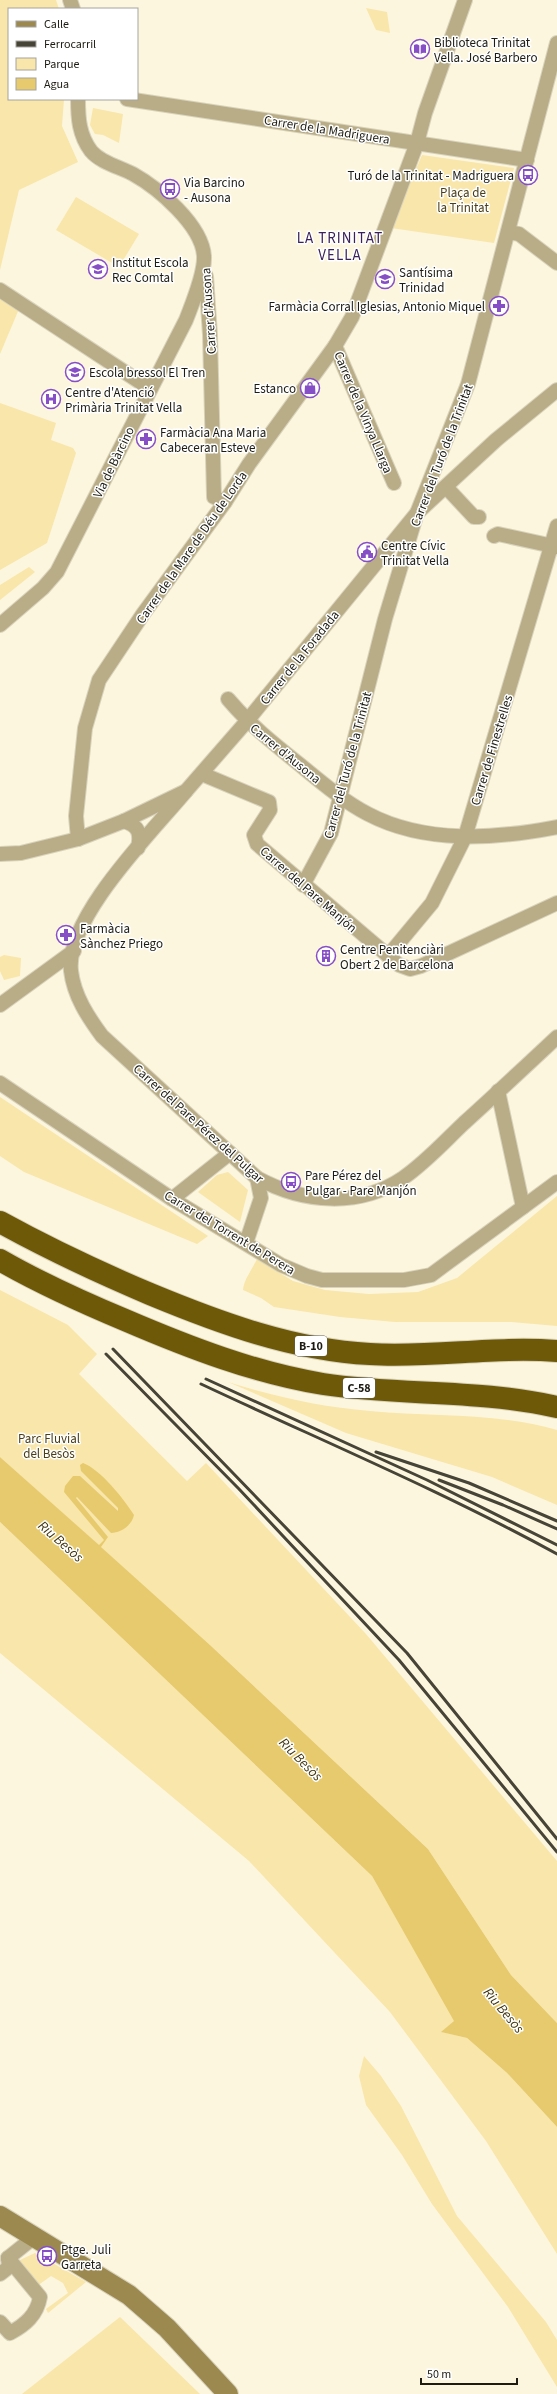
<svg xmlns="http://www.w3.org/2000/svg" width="557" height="2394" viewBox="0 0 557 2394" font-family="'Source Sans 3',sans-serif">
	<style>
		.green { fill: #f9e6aa }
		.water { fill: #e7ca6e }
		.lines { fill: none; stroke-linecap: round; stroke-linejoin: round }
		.street-casing { stroke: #d9d3bd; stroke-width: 16 }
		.secondary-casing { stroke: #d9d3bd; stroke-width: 22 }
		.highway-casing { stroke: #d9d3bd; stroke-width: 24 }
		.street { stroke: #b9ad88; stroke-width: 14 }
		.secondary { stroke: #9b8950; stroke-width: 20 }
		.highway { stroke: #6e5909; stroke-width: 22 }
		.rail { stroke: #464337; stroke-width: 3 }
		.labels { text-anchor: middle; stroke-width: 3; stroke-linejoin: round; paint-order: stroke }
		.shield { fill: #fff; stroke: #615f59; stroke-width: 1 }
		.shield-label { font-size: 12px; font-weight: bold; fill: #1d1b12 }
		.poi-label { font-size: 13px; fill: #1d1b12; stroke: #fff; text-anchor: start }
		.street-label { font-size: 13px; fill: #1d1b12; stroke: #fff }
		.park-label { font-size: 13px; fill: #4a3e17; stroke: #fff }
		.water-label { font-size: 14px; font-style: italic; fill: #41350d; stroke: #fff }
		.quarter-label { font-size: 15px; letter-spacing: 1px; fill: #3b215a; stroke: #fff }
	</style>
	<rect width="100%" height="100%" fill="#fdf6de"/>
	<!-- green -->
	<g class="green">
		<path d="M0,0H56L59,9H9V99H64L62,126L78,162L19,190L0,270Z"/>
		<path d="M366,8L387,12L390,33L376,30Z"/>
		<path d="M93,108L123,114L119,143L103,135L95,134L90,125Z"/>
		<path d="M422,155L514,168L494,243L391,228Z"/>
		<path d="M76,197L139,234L119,267L56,230Z"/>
		<path d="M0,298L19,309L0,354Z"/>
		<path d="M0,403L56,423L51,440L73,448L76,453L47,543L0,570Z"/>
		<path d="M29,567L35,572L0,600V585Z"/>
		<path d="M4,955L21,958L20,976L4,980L0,971V957Z"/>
		<path d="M0,1097L208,1236L197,1244L24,1172L0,1156Z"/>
		<path d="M228,1172L248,1190L240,1222L198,1192L217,1175Z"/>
		<path d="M557,1196V1326L511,1322H395L340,1317L274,1307L261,1298L243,1290C244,1279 252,1270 257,1259L293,1281L325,1290L369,1294L418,1292L457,1278Z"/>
		<path d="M0,1290L68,1325L97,1354L79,1374L187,1481L206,1463L366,1634L557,1861V2023L511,1975L428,1849L210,1645L0,1457Z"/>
		<path d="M228,1382C275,1397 322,1407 370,1411C433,1417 496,1412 557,1430V1505L492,1477L346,1433Z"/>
		<path d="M0,1522L372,1876L455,2021L442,2032L467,2038L507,2073L557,2127V2254L486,2141L390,2012L249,1861L0,1653Z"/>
		<path d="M364,2056L381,2076L401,2106L457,2216L546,2322L557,2340V2387L508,2307L432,2204L402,2155L366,2105L359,2076Z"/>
		<path d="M35,2253L86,2282L48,2313L46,2309L68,2293L63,2283L51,2276L37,2286L20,2263V2260Z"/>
		<path d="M120,2317L200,2394H22Z"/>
	</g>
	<!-- water -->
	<path class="water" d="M0,1457L99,1545L104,1540L64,1492L65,1486L73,1476H80L118,1511V1508L81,1471L80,1465L83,1463C100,1469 124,1499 134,1515C132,1525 121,1533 111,1533L77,1497L76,1498L108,1537L101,1547L210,1645L428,1849L511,1975L557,2023V2127L507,2073L467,2038L441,2032L454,2021L372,1876L0,1522Z"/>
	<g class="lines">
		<!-- street casing -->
		<g class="street-casing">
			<g id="street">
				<path d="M70,0L73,9"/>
				<path d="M127,99L527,160"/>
				<path d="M508,232L519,234L557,263"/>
				<path d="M206,276L210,335L214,497L225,502"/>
				<path d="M0,290L149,388"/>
				<path d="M335,346L394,483"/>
				<path d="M446,487L474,517H479"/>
				<path d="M494,536L498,534L557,547"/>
				<path d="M0,625L43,588L57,572L186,320C192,304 205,274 204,256C202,225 158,188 133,174C120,167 101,163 91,151C79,135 78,118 78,99"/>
				<path d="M228,699C249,724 274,744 299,764C321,782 343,801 368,814C425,844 495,839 557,827"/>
				<path d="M202,774L269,802L270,810L254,835L257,844L399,965L410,969L421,966L557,903"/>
				<path d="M186,791C153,831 65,918 71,971C74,996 88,1017 102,1036L257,1178C303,1203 359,1208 403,1178C425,1163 444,1142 464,1123C495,1095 526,1066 557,1037"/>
				<path d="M124,821C139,826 141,833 138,848"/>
				<path d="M78,839L76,816L85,728L99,680L143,614L225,502L249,464L335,346L352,317L417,143L425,113L465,0"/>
				<path d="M0,854L21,853L78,839L124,821L186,791L247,721L417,513L496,440L557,390"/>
				<path d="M303,885L331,833L385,619L417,513L468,384L557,43"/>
				<path d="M388,956L432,903L465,837L557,526"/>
				<path d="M0,1005L74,951"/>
				<path d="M0,1083L172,1199L281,1265L307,1276L322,1280H404L431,1275L557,1182"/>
				<path d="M498,1091L523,1207"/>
				<path d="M172,1199L230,1153"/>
				<path d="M246,1243L261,1198L257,1178"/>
				<path d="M8,2258L33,2238"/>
				<path d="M0,2274L9,2267L8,2258"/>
				<path d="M0,2322L10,2333C25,2325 37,2315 40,2297L8,2258"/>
			</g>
		</g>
		<!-- secondary casing -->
		<g class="secondary-casing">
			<path id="secondary" d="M0,2216L129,2295L167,2328L228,2394"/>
		</g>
		<!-- highway casing -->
		<g class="highway-casing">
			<g id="highway">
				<path d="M0,1222C49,1249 98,1272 150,1294C220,1323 293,1350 370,1354C432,1358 495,1346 557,1351"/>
				<path d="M0,1260C40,1283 82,1302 125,1320C188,1347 255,1373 323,1384C401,1396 479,1389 557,1407"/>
			</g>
		</g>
		<!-- street -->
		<use href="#street" class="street"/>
		<!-- secondary -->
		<use href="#secondary" class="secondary"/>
		<!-- highway -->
		<use href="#highway" class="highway"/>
		<!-- rail -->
		<g class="rail">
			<path d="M113,1349L407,1653L557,1839"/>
			<path d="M106,1354L239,1489L399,1660L557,1852"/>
			<path d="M206,1379L427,1480L557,1545"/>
			<path d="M201,1384C320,1440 442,1491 557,1554"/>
			<path d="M376,1452L469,1483L557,1521"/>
			<path d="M439,1480L503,1505L557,1529"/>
		</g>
	</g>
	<!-- icons -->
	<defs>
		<g id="library-ring" transform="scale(1)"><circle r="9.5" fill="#fff" stroke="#874fc6" stroke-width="1.5"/><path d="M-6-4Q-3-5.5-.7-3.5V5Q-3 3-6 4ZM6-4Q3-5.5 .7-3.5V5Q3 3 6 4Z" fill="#874fc6"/></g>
		<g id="bus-ring" transform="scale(1)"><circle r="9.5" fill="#fff" stroke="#874fc6" stroke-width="1.5"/><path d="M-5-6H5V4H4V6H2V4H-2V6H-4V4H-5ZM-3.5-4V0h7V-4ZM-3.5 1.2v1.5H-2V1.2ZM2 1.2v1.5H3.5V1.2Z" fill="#874fc6"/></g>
		<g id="school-ring" transform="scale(1)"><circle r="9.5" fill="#fff" stroke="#874fc6" stroke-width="1.5"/><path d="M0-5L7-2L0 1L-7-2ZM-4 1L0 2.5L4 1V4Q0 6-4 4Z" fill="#874fc6"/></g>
		<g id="pharmacy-ring" transform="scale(1)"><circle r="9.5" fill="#fff" stroke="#874fc6" stroke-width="1.5"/><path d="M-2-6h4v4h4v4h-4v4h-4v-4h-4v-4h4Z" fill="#874fc6"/></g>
		<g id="shop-ring" transform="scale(1)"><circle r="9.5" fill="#fff" stroke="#874fc6" stroke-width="1.5"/><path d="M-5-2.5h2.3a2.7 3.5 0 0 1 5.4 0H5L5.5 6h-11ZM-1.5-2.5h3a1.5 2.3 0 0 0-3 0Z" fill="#874fc6"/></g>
		<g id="hospital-ring" transform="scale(1)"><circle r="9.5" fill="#fff" stroke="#874fc6" stroke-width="1.5"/><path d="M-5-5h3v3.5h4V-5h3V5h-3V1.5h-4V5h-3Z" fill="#874fc6"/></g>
		<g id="civic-ring" transform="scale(1)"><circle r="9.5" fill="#fff" stroke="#874fc6" stroke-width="1.5"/><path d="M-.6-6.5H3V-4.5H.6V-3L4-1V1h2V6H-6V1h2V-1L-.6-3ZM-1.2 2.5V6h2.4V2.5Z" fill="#874fc6"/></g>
		<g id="building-ring" transform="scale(1)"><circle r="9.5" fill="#fff" stroke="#874fc6" stroke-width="1.5"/><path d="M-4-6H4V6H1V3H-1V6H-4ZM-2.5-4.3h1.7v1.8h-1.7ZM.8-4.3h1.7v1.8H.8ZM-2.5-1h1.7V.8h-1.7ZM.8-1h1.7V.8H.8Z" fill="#874fc6"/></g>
	</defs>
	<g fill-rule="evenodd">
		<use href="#library-ring" x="420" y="49"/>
		<use href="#bus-ring" x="528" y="175"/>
		<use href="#bus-ring" x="170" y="189"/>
		<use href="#school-ring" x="98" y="269"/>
		<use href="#school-ring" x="385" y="279"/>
		<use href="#pharmacy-ring" x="499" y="306"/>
		<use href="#school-ring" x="75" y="372"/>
		<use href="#shop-ring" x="310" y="388"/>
		<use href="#hospital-ring" x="51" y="399"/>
		<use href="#pharmacy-ring" x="146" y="439"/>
		<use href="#civic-ring" x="367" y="552"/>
		<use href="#pharmacy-ring" x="66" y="935"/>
		<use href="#building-ring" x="326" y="956"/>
		<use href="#bus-ring" x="291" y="1182"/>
		<use href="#bus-ring" x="47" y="2256"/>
	</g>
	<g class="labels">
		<!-- shield labels -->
		<g class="shield">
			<rect x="295" y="1336" width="32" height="20" rx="3"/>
			<rect x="343" y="1378" width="32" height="20" rx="3"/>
		</g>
		<g class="shield-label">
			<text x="311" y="1350">B-10</text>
			<text x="359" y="1392">C-58</text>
		</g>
		<!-- poi labels -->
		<g class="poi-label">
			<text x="434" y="47">Biblioteca Trinitat<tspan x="434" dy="15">Vella. José Barbero</tspan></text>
			<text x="514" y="180" text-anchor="end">Turó de la Trinitat - Madriguera</text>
			<text x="184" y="187">Via Barcino<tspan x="184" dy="15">- Ausona</tspan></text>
			<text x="112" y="267">Institut Escola<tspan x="112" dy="15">Rec Comtal</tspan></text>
			<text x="399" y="277">Santísima<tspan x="399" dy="15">Trinidad</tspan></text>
			<text x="485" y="311" text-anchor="end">Farmàcia Corral Iglesias, Antonio Miquel</text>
			<text x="89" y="377">Escola bressol El Tren</text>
			<text x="296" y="393" text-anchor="end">Estanco</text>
			<text x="65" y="397">Centre d'Atenció<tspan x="65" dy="15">Primària Trinitat Vella</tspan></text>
			<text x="160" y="437">Farmàcia Ana Maria<tspan x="160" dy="15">Cabeceran Esteve</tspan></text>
			<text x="381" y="550">Centre Cívic<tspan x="381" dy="15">Trinitat Vella</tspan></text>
			<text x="80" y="933">Farmàcia<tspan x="80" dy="15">Sànchez Priego</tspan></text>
			<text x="340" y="954">Centre Penitenciàri<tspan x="340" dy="15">Obert 2 de Barcelona</tspan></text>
			<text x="305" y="1180">Pare Pérez del<tspan x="305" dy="15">Pulgar - Pare Manjón</tspan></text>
			<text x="61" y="2254">Ptge. Juli<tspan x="61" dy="15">Garreta</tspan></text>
		</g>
		<!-- street labels -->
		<g class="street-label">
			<text transform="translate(327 129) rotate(9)" y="5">Carrer de la Madriguera</text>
			<text transform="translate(208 311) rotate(-94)" y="5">Carrer d'Ausona</text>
			<text transform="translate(364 412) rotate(67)" y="5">Carrer de la Vinya Llarga</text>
			<text transform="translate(441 455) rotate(-69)" y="5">Carrer del Turó de la Trinitat</text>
			<text transform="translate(113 462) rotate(-64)" y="5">Via de Bàrcino</text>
			<text transform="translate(191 547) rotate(-55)" y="5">Carrer de la Mare de Déu de Lorda</text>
			<text transform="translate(299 657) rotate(-51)" y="5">Carrer de la Foradada</text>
			<text transform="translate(491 750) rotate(-73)" y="5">Carrer de Finestrelles</text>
			<text transform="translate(286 753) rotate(39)" y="5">Carrer d'Ausona</text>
			<text transform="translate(347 765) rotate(-75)" y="5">Carrer del Turó de la Trinitat</text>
			<text transform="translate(309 889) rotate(41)" y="5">Carrer del Pare Manjón</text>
			<text transform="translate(199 1123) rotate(42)" y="5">Carrer del Pare Pérez del Pulgar</text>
			<text transform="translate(230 1232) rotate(31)" y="5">Carrer del Torrent de Perera</text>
		</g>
		<!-- park labels -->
		<g class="park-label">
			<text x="463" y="197">Plaça de<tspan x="463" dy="15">la Trinitat</tspan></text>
			<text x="49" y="1443">Parc Fluvial<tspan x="49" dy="15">del Besòs</tspan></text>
		</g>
		<!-- water labels -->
		<g class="water-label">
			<text transform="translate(61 1541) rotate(41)" y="5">Riu Besòs</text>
			<text transform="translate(301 1759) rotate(45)" y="5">Riu Besòs</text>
			<text transform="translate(504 2010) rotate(50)" y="5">Riu Besòs</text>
		</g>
		<!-- quarter labels -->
		<g class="quarter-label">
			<text x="340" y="243">LA TRINITAT<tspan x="340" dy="17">VELLA</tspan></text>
		</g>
	</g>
	<!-- legend -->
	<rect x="8" y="8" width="130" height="92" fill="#ffffff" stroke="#a5a4a0"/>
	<rect x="16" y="21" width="20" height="6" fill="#9b8950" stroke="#a5a4a0"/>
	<text x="44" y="28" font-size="12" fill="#1d1b12">Calle</text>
	<rect x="16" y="41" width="20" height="6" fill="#464337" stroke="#a5a4a0"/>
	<text x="44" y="48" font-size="12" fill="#1d1b12">Ferrocarril</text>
	<rect x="16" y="58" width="20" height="12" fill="#f9e6aa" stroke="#a5a4a0"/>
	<text x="44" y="68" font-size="12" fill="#1d1b12">Parque</text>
	<rect x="16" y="78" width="20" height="12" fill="#e7ca6e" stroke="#a5a4a0"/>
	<text x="44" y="88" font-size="12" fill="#1d1b12">Agua</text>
	<!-- scale -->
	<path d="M421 2378v6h96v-6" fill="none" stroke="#1d1b12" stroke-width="2"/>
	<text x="427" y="2378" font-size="12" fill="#1d1b12" stroke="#ffffff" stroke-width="3" paint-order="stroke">50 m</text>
</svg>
